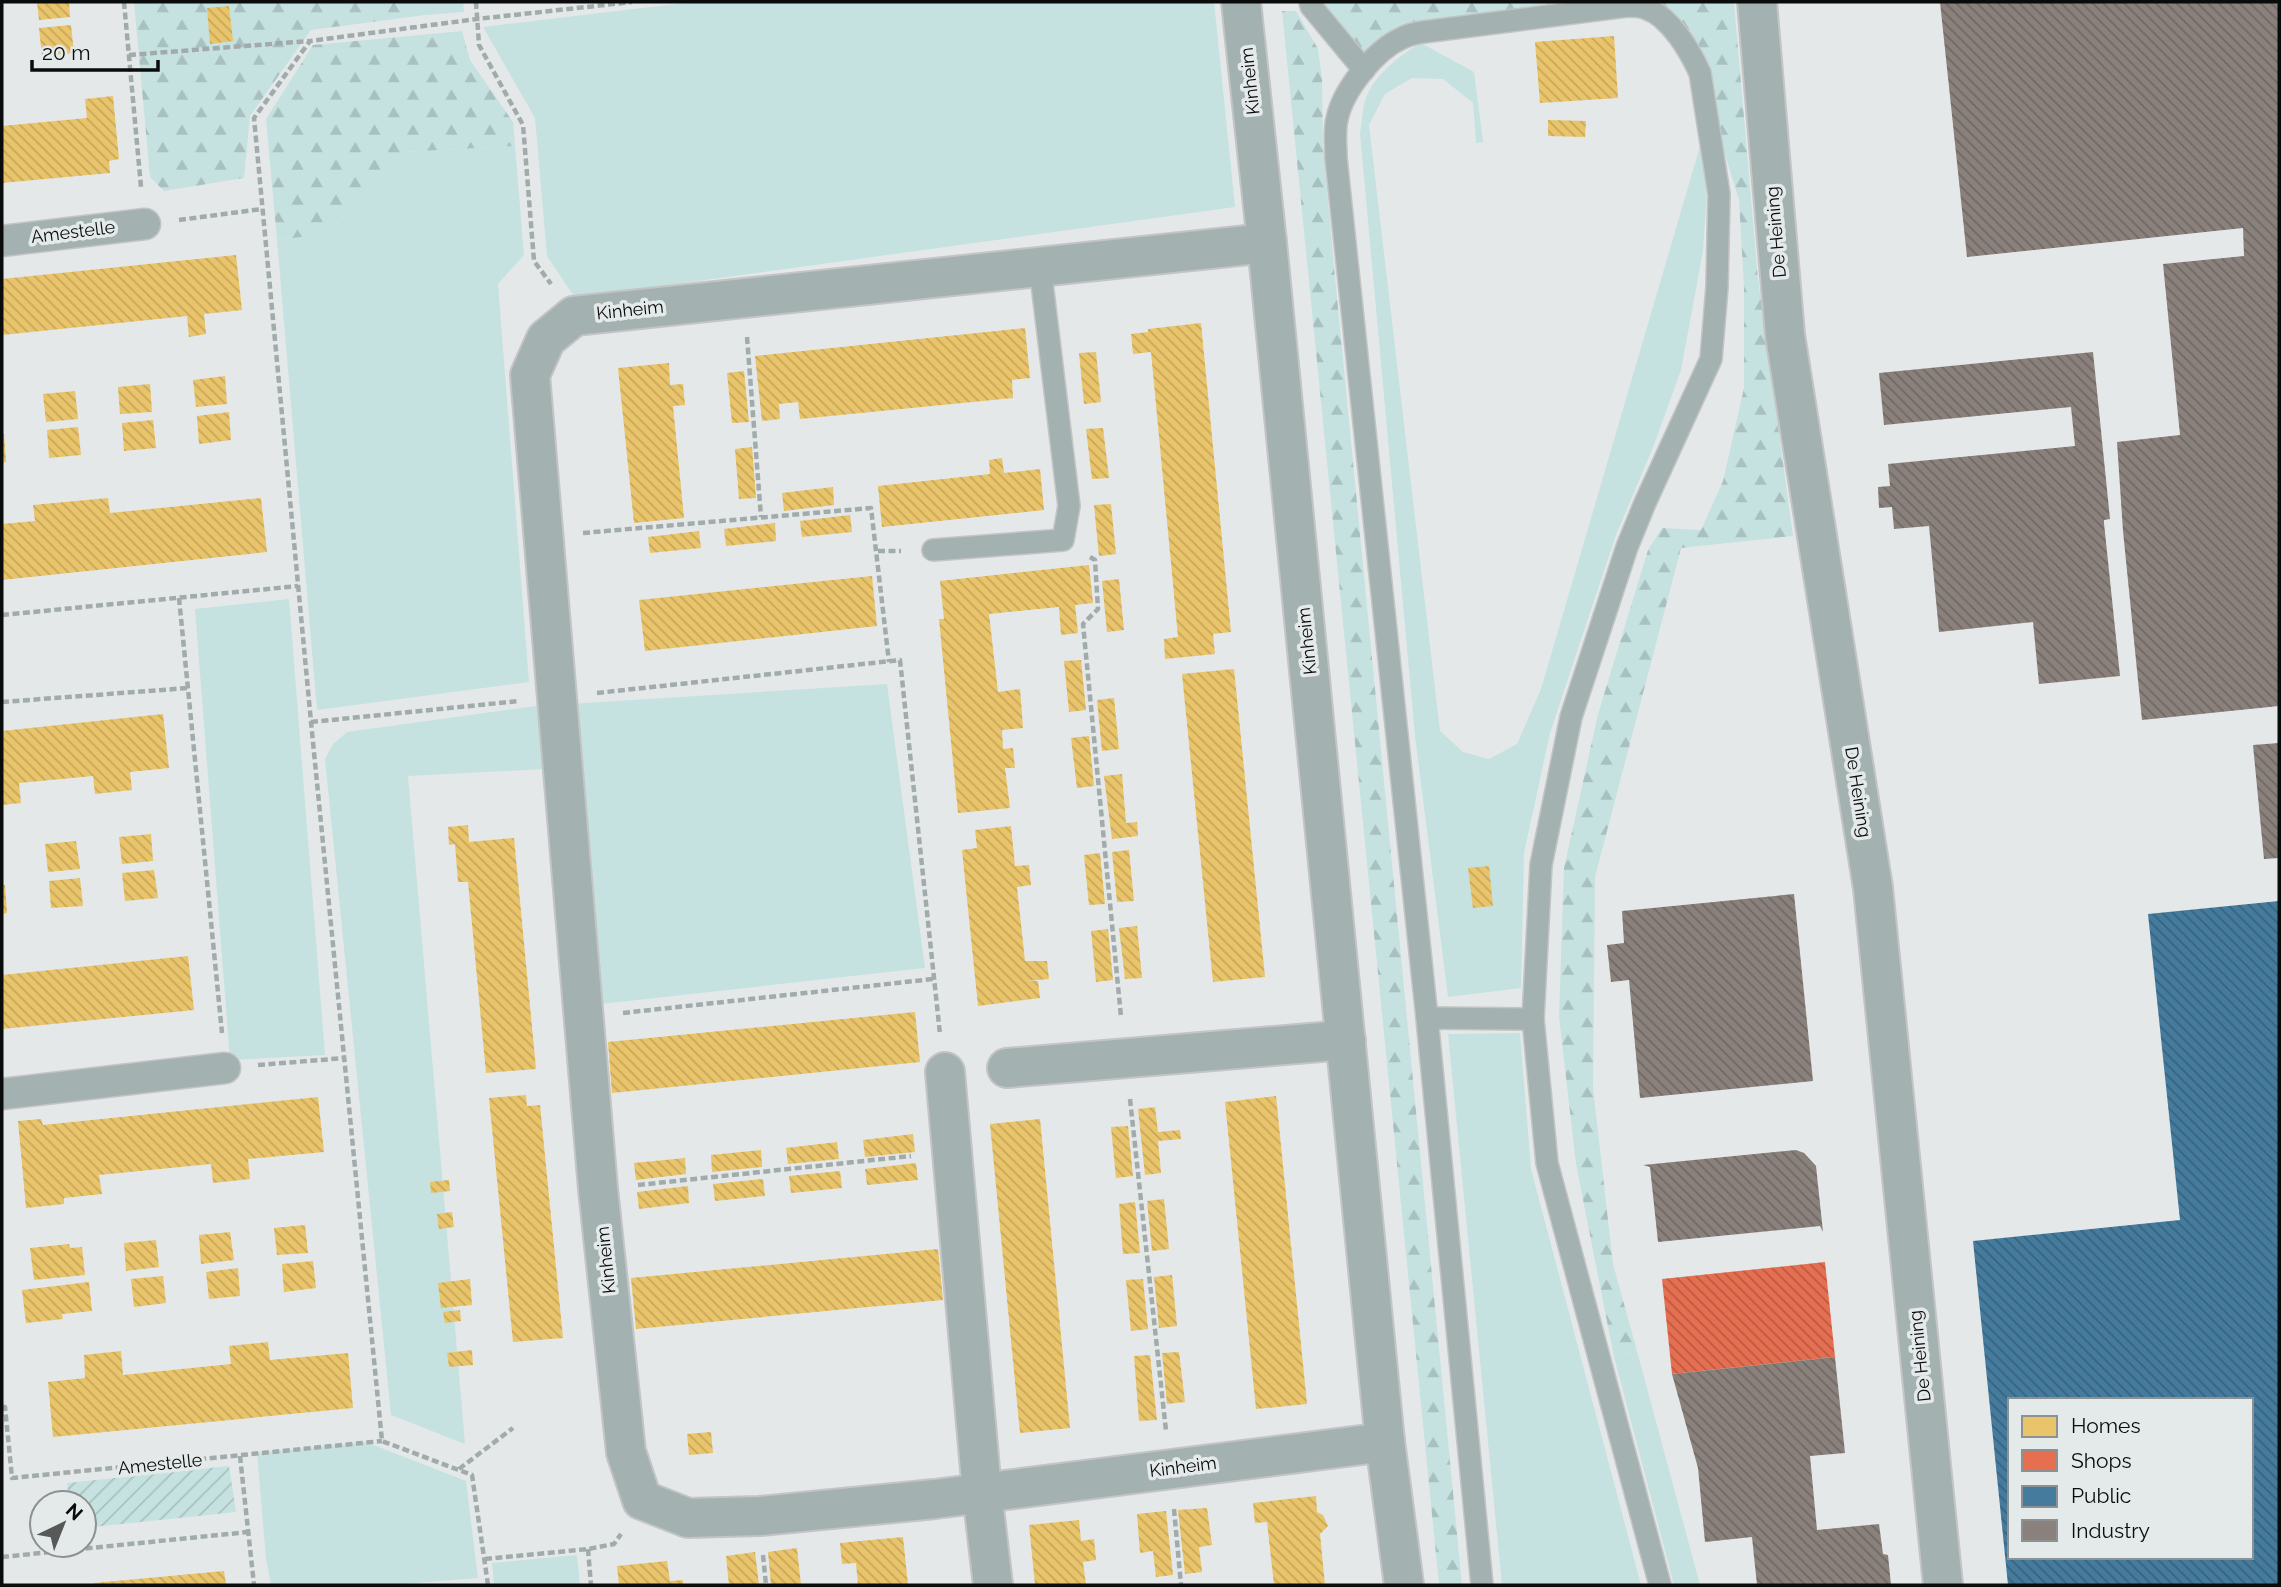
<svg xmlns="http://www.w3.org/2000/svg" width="2281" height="1587" viewBox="0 0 2281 1587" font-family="Raleway,sans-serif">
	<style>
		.grass { fill: #c5e2e1 }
		.forest { fill: url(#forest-firs) }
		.garden { fill: url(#garden-furrows) }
		.homes { fill: url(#homes-back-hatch) }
		.shops { fill: url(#shops-back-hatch) }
		.public { fill: url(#public-back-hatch); fill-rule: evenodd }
		.industry { fill: url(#industry-back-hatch) }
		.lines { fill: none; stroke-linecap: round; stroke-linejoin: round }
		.service-casing { stroke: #c3c4c4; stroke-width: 24 }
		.pedestrian-casing { stroke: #c3c4c4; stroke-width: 33 }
		.minor-casing { stroke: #c3c4c4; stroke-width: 42 }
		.path { stroke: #a2abab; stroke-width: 4.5; stroke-dasharray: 7 3.5; stroke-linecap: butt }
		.service { stroke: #a3b1b1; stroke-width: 21 }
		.pedestrian { stroke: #a3b1b1; stroke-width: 30 }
		.minor { stroke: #a3b1b1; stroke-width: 38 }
		.labels { text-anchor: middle; stroke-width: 7; stroke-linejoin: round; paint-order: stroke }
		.street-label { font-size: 18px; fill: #0a0c0c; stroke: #e4e9e9 }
	</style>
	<defs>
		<pattern id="forest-firs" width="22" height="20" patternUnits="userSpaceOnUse" patternTransform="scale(1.75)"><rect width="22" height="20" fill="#c5e2e1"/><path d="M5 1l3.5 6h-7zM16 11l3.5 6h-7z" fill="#a8c1c0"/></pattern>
		<pattern id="garden-furrows" width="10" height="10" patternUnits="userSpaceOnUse" patternTransform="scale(1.75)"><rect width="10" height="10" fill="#c5e2e1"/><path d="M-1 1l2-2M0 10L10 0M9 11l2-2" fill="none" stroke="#a8c1c0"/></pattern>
		<pattern id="homes-back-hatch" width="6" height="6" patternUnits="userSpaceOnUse" patternTransform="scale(1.75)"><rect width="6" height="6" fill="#e9c46a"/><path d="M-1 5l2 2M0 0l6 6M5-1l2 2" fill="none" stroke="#c6a75b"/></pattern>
		<pattern id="shops-back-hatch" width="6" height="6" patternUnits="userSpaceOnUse" patternTransform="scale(1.75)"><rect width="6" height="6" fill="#e76f51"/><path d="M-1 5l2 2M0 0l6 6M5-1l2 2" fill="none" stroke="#b95a42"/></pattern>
		<pattern id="public-back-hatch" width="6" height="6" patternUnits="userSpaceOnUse" patternTransform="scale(1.75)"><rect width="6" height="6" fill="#457b9d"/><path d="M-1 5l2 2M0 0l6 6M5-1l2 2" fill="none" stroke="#38637e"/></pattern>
		<pattern id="industry-back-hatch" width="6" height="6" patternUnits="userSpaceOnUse" patternTransform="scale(1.75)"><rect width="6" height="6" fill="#8a817c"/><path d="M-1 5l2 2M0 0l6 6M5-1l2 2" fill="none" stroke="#6f6864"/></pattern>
	</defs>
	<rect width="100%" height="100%" fill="#e5e8e8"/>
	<!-- grass -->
	<g class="grass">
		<path d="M425,2H463L464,12L425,15Z"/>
		<path d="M692,2H1214L1235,207L575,298L547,256L535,118L483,27Z"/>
		<path d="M1421,43L1474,72L1483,142L1476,143L1473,103L1443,79L1412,78L1385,94L1369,125L1440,731L1463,752L1489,759L1517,744L1541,689L1703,136L1707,189L1703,251L1681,370L1654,445L1616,535L1550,733L1524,853L1521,988L1448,997L1415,736L1360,133C1362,124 1362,114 1364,105C1370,78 1398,56 1421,43Z"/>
		<path d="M515,146L524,255L498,284L529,682L317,710L277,240L327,234L403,152Z"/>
		<path d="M289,599L325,1055L230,1060L195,609Z"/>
		<path d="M887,684L925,968L601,1004L569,704Z"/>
		<path d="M543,705L546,769L408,776L465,1444L391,1415L325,759L333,744L347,732Z"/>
		<path d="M1520,1033L1531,1169L1641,1585H1502L1448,1034Z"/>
		<path d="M1637,1351L1700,1585H1674L1614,1357Z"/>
		<path d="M366,1442L466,1481L478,1578L391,1585H271L266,1559L257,1453Z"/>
		<path d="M577,1555L580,1585H494L492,1563Z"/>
	</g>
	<!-- forest -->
	<g class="forest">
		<path d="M134,2H425V15L311,30L250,116L244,178L164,191L150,177Z"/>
		<path d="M1310,2H1734L1758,279L1793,536L1681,548L1595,877L1593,1088L1613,1264L1637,1351L1614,1357L1576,1164L1559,1017L1564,868L1598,714L1648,550L1662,528L1701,530L1723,481L1744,388V288L1739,200L1700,73L1645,8L1423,32L1364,70Z"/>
		<path d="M1282,11H1296L1318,49L1322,80L1323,145L1333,256L1462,1585H1439Z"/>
		<path d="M462,31L470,60L513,122L515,146L403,152L327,234L277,240L266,119L313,45Z"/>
	</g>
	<!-- garden -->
	<path class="garden" d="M229,1466L236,1512L84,1528V1503H69L67,1483Z"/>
	<!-- homes -->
	<g class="homes">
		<path d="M37,2H69L70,17L39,20Z"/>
		<path d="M229,6L233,41L210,44L207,8Z"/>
		<path d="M71,25L74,53L42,56L39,28Z"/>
		<path d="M1614,36L1618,98L1540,103L1535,42Z"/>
		<path d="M113,96L119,159L109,161L110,173L2,183V126L87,118L85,99Z"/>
		<path d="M1548,120L1586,121L1585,137L1548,136Z"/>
		<path d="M236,255L242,310L204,314L206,334L189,337L187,316L2,335V279Z"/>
		<path d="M1201,323L1231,632L1213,634L1215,654L1165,659L1164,639L1178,637L1151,352L1133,354L1131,334L1148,332V329Z"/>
		<path d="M1025,328L1030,378L1012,380L1013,398L800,419L798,402L779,404L780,419L762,421L755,356Z"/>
		<path d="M1096,352L1101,402L1084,404L1079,353Z"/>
		<path d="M669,363L670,385L683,384L685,405L673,406L684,518L634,523L618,368Z"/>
		<path d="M744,371L749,422L732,423L727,373Z"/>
		<path d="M225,376L227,404L196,407L193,380Z"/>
		<path d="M150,384L152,412L120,414L118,387Z"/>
		<path d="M75,391L78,419L46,422L43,394Z"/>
		<path d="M229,412L231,440L199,444L197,416Z"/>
		<path d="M153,420L156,448L124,451L122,423Z"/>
		<path d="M78,427L81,455L49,458L47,430Z"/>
		<path d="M1103,428L1109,478L1092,479L1086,429Z"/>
		<path d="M2,434H4L6,462L2,463Z"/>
		<path d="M752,447L756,498L739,499L735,449Z"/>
		<path d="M1002,458L1004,473L1040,469L1044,510L882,527L878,486L990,474L989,460Z"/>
		<path d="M833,487L834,505L784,511L782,493Z"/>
		<path d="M108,498L110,513L261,498L267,552L2,580V524L35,521L33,505Z"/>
		<path d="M1111,504L1116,554L1099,556L1094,505Z"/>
		<path d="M850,515L852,532L802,537L800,521Z"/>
		<path d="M775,523L776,541L726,546L724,529Z"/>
		<path d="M699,531L701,548L650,553L648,537Z"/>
		<path d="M1089,565L1093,603L1075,605L1078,633L1061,635L1059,607L989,614L998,692L1020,689L1023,728L1002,730L1003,749L1013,748L1015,768H1005L1010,808L958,813L939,619H944L940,581Z"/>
		<path d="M872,576L877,626L645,651L639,600Z"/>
		<path d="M1119,579L1124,630L1107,632L1102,581Z"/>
		<path d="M1081,660L1086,710L1069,712L1064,661Z"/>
		<path d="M1234,669L1265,977L1213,982L1182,674Z"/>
		<path d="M1114,698L1119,749L1102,751L1097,700Z"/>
		<path d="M163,714L169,768L130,772L132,790L95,794L93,776L19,783L21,803L2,805V731Z"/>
		<path d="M1089,736L1094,786L1077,788L1071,738Z"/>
		<path d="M1122,774L1126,823L1137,822L1138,836L1112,839L1104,776Z"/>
		<path d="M468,825L469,842L514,838L536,1069L486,1073L468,882H458L455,844L449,845L448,827Z"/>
		<path d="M1011,826L1015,866L1029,865L1031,885L1017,887L1025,961H1047L1049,979L1027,981H1038L1040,998L978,1006L962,850L977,848L975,830Z"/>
		<path d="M151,834L153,861L122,864L119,837Z"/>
		<path d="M76,841L80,869L48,872L45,844Z"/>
		<path d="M1129,850L1134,901L1117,902L1112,852Z"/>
		<path d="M1100,853L1105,904L1089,905L1084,855Z"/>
		<path d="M1489,866L1493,906L1473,908L1468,868Z"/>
		<path d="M154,870L158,898L125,901L122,873Z"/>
		<path d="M80,878L83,906L51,908L49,881Z"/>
		<path d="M2,885H5L7,913L2,914Z"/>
		<path d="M1137,926L1142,978L1125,979L1119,928Z"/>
		<path d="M1108,929L1113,980L1096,982L1091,931Z"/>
		<path d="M188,956L194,1010L2,1029V975Z"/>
		<path d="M915,1012L920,1062L612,1093L608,1042Z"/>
		<path d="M526,1095L527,1106L540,1105L563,1338L513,1342L489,1098Z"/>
		<path d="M1276,1096L1307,1404L1256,1409L1225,1102Z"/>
		<path d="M318,1097L324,1152L248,1159L250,1179L213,1183L211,1164L99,1175L102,1194L64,1198V1204L26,1208L18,1121L41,1119L43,1125Z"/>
		<path d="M1155,1107L1158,1132L1180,1130L1181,1139L1158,1141L1161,1173L1145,1175L1138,1109Z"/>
		<path d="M1040,1119L1070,1428L1020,1433L990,1124Z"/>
		<path d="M1128,1126L1133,1176L1116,1178L1111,1127Z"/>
		<path d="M913,1134L915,1152L865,1157L863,1140Z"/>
		<path d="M837,1142L839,1159L788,1164L786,1148Z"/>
		<path d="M761,1150L762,1167L712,1172L711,1155Z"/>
		<path d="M685,1158L686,1174L636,1180L634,1163Z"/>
		<path d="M916,1163L918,1180L867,1185L865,1169Z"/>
		<path d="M840,1171L842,1188L791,1193L789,1176Z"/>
		<path d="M763,1179L765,1196L715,1201L713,1184Z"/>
		<path d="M449,1180L450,1191L431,1193L430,1182Z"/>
		<path d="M688,1186L689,1203L639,1209L637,1192Z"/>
		<path d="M1164,1199L1169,1249L1152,1251L1147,1201Z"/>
		<path d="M1135,1202L1140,1253L1123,1254L1119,1204Z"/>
		<path d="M452,1212L454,1227L439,1229L437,1214Z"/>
		<path d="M305,1225L308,1253L277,1255L274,1228Z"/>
		<path d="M230,1232L234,1260L201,1264L199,1235Z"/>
		<path d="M156,1240L159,1267L126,1271L124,1243Z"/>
		<path d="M69,1244L70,1248L82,1247L85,1275L34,1280L30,1248Z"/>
		<path d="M938,1249L943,1300L636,1329L631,1278Z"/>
		<path d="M313,1261L316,1288L284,1292L282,1264Z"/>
		<path d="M238,1268L240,1296L209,1299L206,1272Z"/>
		<path d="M1172,1275L1177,1326L1159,1328L1154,1277Z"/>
		<path d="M163,1276L166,1303L134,1307L131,1279Z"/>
		<path d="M470,1279L472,1305L441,1308L438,1283Z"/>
		<path d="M1143,1279L1148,1329L1131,1331L1126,1280Z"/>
		<path d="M89,1282L92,1311L62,1314L63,1319L26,1323L22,1290Z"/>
		<path d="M460,1310L461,1321L445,1323L443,1312Z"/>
		<path d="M268,1342L270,1360L348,1353L353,1408L53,1437L48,1382L85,1378L84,1355L121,1351L123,1375L231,1364L229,1346Z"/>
		<path d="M472,1350L473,1365L449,1367L447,1353Z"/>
		<path d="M1179,1352L1185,1402L1167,1404L1162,1353Z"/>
		<path d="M1150,1355L1157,1420L1139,1421L1134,1356Z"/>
		<path d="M711,1432L713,1453L689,1455L687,1434Z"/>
		<path d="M1316,1496L1317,1512L1323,1515L1328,1526L1320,1534L1325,1585H1274L1267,1522L1255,1523L1253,1503Z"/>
		<path d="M1207,1508L1212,1545L1199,1547L1202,1572L1185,1574L1178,1510Z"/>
		<path d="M1166,1511L1173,1575L1156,1577L1153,1551L1140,1553L1137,1514Z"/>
		<path d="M1079,1520L1081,1541L1094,1539L1096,1560L1083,1562L1086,1585H1035L1029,1525Z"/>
		<path d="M903,1537L908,1585H858L856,1563L842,1564L840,1543Z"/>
		<path d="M797,1548L801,1585H771L768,1552Z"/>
		<path d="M755,1552L759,1585H729L726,1556Z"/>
		<path d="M667,1561L670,1581L683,1580V1585H619L617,1566Z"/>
		<path d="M224,1571L226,1585H94V1583Z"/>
	</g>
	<!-- shops -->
	<path class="shops" d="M1825,1262L1835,1357L1672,1374L1662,1279Z"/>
	<!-- public -->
	<path class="public" d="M2279,901V1585H2008L1973,1241L2180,1220L2148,914ZM2010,1400H2251V1557H2010Z"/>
	<!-- industry -->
	<g class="industry">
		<path d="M1940,2H2279V706L2142,720L2123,531L2117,442L2180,435L2163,264L2244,256L2243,228L1967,257Z"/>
		<path d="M2093,352L2110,519L2104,520V523L2120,676L2039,684L2033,622L1939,632L1929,526L1894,529L1892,507L1879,508L1878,487L1890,486L1888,464L2075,446L2071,407L1884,425L1879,373Z"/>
		<path d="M2279,743V858L2264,859L2253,745Z"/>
		<path d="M1794,894L1813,1081L1640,1098L1629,980L1611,982L1607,945L1624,943L1622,911Z"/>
		<path d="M1796,1150L1804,1153L1816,1166L1823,1232L1820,1226L1658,1242L1650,1167L1643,1165Z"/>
		<path d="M1835,1357L1845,1453L1810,1456L1817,1530L1879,1524L1883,1554L1888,1555L1891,1585H1757L1752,1537L1705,1542L1698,1468L1672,1374Z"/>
	</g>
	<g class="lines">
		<!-- service casing -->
		<g class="service-casing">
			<g id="service">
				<path d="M1310,2L1311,6L1364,70"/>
				<path d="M933,550L1063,540L1069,506L1040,267"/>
				<path d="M1427,1018L1336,158C1336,146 1334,131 1337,119C1343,90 1375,50 1402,38C1408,35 1416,33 1423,32L1627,6C1633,6 1640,6 1645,8C1670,16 1690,51 1700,73L1719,194L1717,287L1711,359L1645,503L1627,547L1571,717L1541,865L1533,1019"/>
				<path d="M1482,1585L1427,1018L1533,1019L1547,1163L1660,1585"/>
			</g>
		</g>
		<!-- pedestrian casing -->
		<g class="pedestrian-casing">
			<g id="pedestrian">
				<path d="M2,241L145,224"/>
				<path d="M2,1094L225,1068"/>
			</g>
		</g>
		<!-- minor casing -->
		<g class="minor-casing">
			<g id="minor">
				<path d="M1241,2L1267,243L1385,1442L1404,1585"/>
				<path d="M1757,2L1785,335L1873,888L1943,1585"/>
				<path d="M1267,243L574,316L546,339L530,375L598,1189L626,1452L642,1500L688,1518L760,1516L935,1499L1385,1442"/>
				<path d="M1007,1068L1346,1040"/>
				<path d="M945,1072L982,1492L993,1585"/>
			</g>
		</g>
		<!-- path -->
		<g class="path">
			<path d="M124,2L141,187"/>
			<path d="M476,2L479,45L523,125L534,261L551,284"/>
			<path d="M129,55L309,41"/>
			<path d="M179,220L262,209"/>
			<path d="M747,337L761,517"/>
			<path d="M583,533L871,508L889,662"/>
			<path d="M878,551H901"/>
			<path d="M1090,557L1095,560L1098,609L1083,624L1121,1017"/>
			<path d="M179,598L222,1033"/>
			<path d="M2,615L298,586"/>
			<path d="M597,693L900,660L940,1034"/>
			<path d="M2,702L188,688"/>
			<path d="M311,722L519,701"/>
			<path d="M623,1013L933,979"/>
			<path d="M258,1065L345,1058"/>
			<path d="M1130,1099L1166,1431"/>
			<path d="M638,1185L911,1156"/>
			<path d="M2,1407H5L12,1478L382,1441"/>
			<path d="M240,1456L254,1585"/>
			<path d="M459,1469L513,1428"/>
			<path d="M1174,1509L1181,1585"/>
			<path d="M588,1549L591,1585"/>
			<path d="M763,1555L766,1585"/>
			<path d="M2,1557L248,1532"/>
			<path d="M485,1559L588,1549L614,1544L621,1534"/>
			<path d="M488,1585L472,1475L382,1441L311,722L254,118L310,41L477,19L632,2"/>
		</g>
		<!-- service -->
		<use href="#service" class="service"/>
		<!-- pedestrian -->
		<use href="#pedestrian" class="pedestrian"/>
		<!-- minor -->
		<use href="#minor" class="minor"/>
	</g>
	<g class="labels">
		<!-- street labels -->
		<g class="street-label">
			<text transform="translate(1250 81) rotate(-96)" y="6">Kinheim</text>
			<text transform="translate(73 232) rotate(-7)" y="6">Amestelle</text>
			<text transform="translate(1776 232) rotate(-95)" y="6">De Heining</text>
			<text transform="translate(630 310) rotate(-6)" y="6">Kinheim</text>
			<text transform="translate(1307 641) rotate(-96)" y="6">Kinheim</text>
			<text transform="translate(1858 792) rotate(81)" y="6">De Heining</text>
			<text transform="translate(606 1260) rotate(-96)" y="6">Kinheim</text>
			<text transform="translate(1920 1356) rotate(-96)" y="6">De Heining</text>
			<text transform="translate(160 1464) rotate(-6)" y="6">Amestelle</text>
			<text transform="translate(1183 1467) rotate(-7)" y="6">Kinheim</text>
		</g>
	</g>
	<!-- border -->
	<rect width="2281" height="1587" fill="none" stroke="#0a0c0c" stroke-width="7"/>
	<!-- legend -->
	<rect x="2008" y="1398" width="245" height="161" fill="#e4e9e9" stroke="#8d9191" stroke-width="2"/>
	<rect x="2022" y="1416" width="35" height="21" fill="#e9c46a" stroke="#8d9191" stroke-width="2"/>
	<text x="2071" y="1433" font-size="21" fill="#0a0c0c">Homes</text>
	<rect x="2022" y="1450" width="35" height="21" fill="#e76f51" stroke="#8d9191" stroke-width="2"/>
	<text x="2071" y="1468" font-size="21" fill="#0a0c0c">Shops</text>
	<rect x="2022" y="1486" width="35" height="21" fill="#457b9d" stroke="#8d9191" stroke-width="2"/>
	<text x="2071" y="1503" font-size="21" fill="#0a0c0c">Public</text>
	<rect x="2022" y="1520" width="35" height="21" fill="#8a817c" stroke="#8d9191" stroke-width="2"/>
	<text x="2071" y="1538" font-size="21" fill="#0a0c0c">Industry</text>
	<!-- north arrow -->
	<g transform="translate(63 1524) rotate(43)"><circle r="33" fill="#e4e9e9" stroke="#8d9191" stroke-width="2"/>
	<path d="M0-5L12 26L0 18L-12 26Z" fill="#575959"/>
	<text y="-10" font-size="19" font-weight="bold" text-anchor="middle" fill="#0a0c0c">N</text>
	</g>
	<!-- scale -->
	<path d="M32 60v10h126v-10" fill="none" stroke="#0a0c0c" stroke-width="3.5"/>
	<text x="42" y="60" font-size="21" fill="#0a0c0c" stroke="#e4e9e9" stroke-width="5" paint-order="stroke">20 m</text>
</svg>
